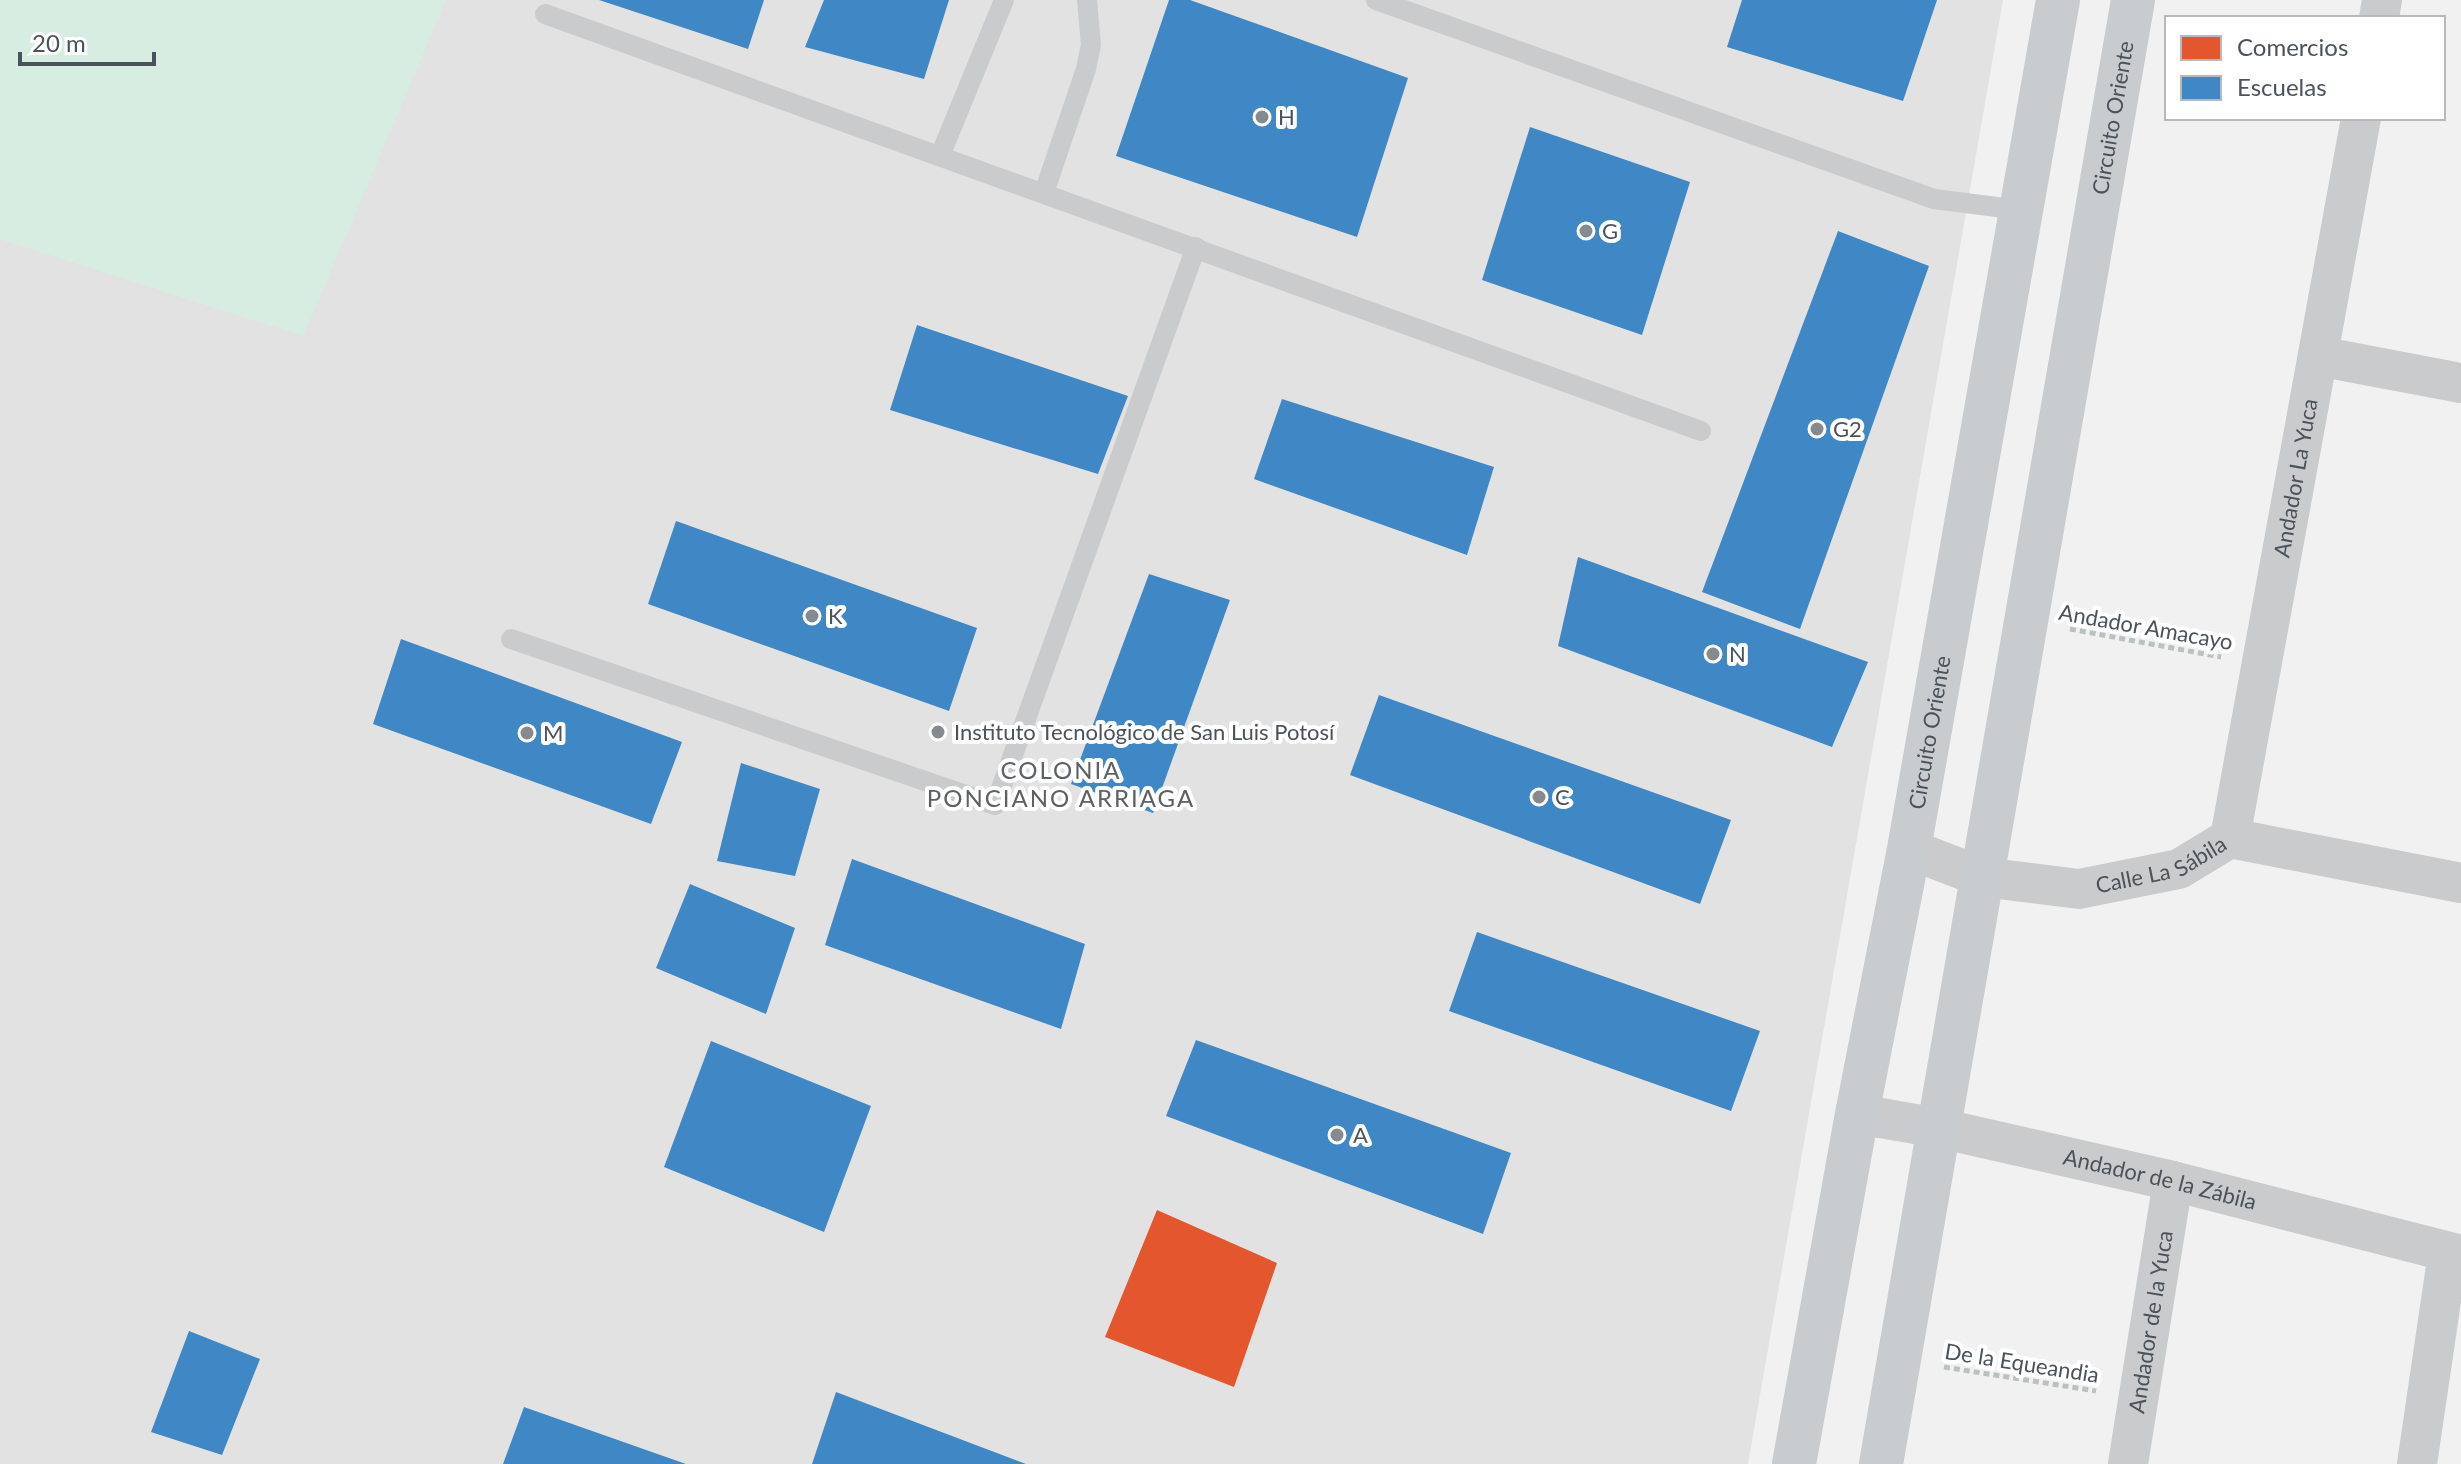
<svg xmlns="http://www.w3.org/2000/svg" width="2461" height="1464" viewBox="0 0 2461 1464" font-family="Lato,sans-serif">
	<style>
		.education { fill: #e3e2e2 }
		.green { fill: #d8ede1 }
		.shops { fill: #e4572e }
		.schools { fill: #3f88c5 }
		.lines { fill: none; stroke-linecap: round; stroke-linejoin: round }
		.path { stroke: #b9c2c0; stroke-width: 5; stroke-dasharray: 6 4; stroke-linecap: butt }
		.lane { stroke: #c9cbcc; stroke-width: 20 }
		.street { stroke: #c9cbcc; stroke-width: 40 }
		.secondary { stroke: #c9ccce; stroke-width: 44 }
		.poi-dot { fill: #848a90; stroke: #fff; stroke-width: 3 }
		.labels { text-anchor: middle; stroke-width: 8; stroke-linejoin: round; paint-order: stroke }
		.poi-label { font-size: 22px; fill: #4a535b; stroke: #fff; text-anchor: start }
		.street-label { font-size: 22px; fill: #4a535b; stroke: #fff }
		.neighbourhood-label { font-size: 24px; letter-spacing: 2px; fill: #5d6064; stroke: #fff }
	</style>
	<rect width="100%" height="100%" fill="#f1f1f1"/>
	<!-- education -->
	<path class="education" d="M0,0H2003L1748,1464H0Z"/>
	<!-- green -->
	<path class="green" d="M0,0H446L303,336L0,239Z"/>
	<!-- shops -->
	<path class="shops" d="M1157,1210L1277,1263L1234,1387L1105,1337Z"/>
	<!-- schools -->
	<g class="schools">
		<path d="M599,0H764L748,49Z"/>
		<path d="M824,0H949L924,79L805,47Z"/>
		<path d="M1169,0H1190L1408,78L1357,237L1116,156Z"/>
		<path d="M1742,0H1937L1903,101L1727,47Z"/>
		<path d="M1530,127L1690,182L1642,335L1482,280Z"/>
		<path d="M1838,231L1929,266L1800,629L1702,592Z"/>
		<path d="M917,325L1128,396L1098,474L890,410Z"/>
		<path d="M1282,399L1494,467L1467,555L1254,479Z"/>
		<path d="M676,521L977,628L949,711L648,604Z"/>
		<path d="M1578,557L1868,662L1832,747L1558,646Z"/>
		<path d="M1149,574L1230,600L1153,813L1071,784Z"/>
		<path d="M401,639L682,742L651,824L373,724Z"/>
		<path d="M1379,695L1731,820L1700,904L1350,775Z"/>
		<path d="M741,763L820,789L795,876L717,861Z"/>
		<path d="M852,859L1085,944L1061,1029L825,945Z"/>
		<path d="M690,884L795,928L766,1014L656,968Z"/>
		<path d="M1477,932L1760,1031L1731,1111L1449,1011Z"/>
		<path d="M1196,1040L1511,1153L1483,1234L1166,1116Z"/>
		<path d="M711,1041L871,1106L824,1232L664,1167Z"/>
		<path d="M189,1331L260,1359L222,1455L151,1432Z"/>
		<path d="M836,1392L1026,1464H812Z"/>
		<path d="M524,1407L686,1464H503Z"/>
	</g>
	<g class="lines">
		<!-- path -->
		<g class="path">
			<path d="M2070,629L2221,657"/>
			<path d="M1944,1367L2096,1391"/>
		</g>
		<!-- lane -->
		<g class="lane">
			<path d="M1376,0L1934,199L2020,210"/>
			<path d="M545,14L1701,431"/>
			<path d="M940,156L1004,0"/>
			<path d="M1044,193L1086,69L1091,45L1087,0"/>
			<path d="M511,639L995,805L1196,247"/>
		</g>
		<!-- street -->
		<g class="street">
			<path d="M2379,18L2382,0"/>
			<path d="M2318,356L2461,383"/>
			<path id="s1" d="M2230,838L2361,118"/>
			<path id="s2" d="M1909,849L1982,877L2079,889L2179,869L2230,838L2461,883"/>
			<path id="s3" d="M1857,1114L1939,1128L2173,1181L2461,1255"/>
			<path id="s4" d="M2128,1464L2173,1181"/>
			<path d="M2417,1464L2448,1253"/>
		</g>
		<!-- secondary -->
		<g class="secondary">
			<path id="s5" d="M1794,1464L1857,1114L1909,849L2058,0"/>
			<path id="s6" d="M1881,1464L2133,0"/>
		</g>
	</g>
	<!-- markers -->
	<g class="poi-dot">
		<circle cx="1262" cy="117" r="8"/>
		<circle cx="1586" cy="231" r="8"/>
		<circle cx="1817" cy="429" r="8"/>
		<circle cx="812" cy="616" r="8"/>
		<circle cx="1713" cy="654" r="8"/>
		<circle cx="938" cy="732" r="8"/>
		<circle cx="527" cy="733" r="8"/>
		<circle cx="1539" cy="797" r="8"/>
		<circle cx="1337" cy="1135" r="8"/>
	</g>
	<g class="labels">
		<!-- poi labels -->
		<g class="poi-label">
			<text x="1278" y="125">H</text>
			<text x="1602" y="239">G</text>
			<text x="1833" y="437">G2</text>
			<text x="828" y="624">K</text>
			<text x="1729" y="662">N</text>
			<text x="954" y="740">Instituto Tecnológico de San Luis Potosí</text>
			<text x="543" y="741">M</text>
			<text x="1555" y="805">C</text>
			<text x="1353" y="1143">A</text>
		</g>
		<!-- street labels -->
		<g class="street-label">
			<text dy="8" stroke="none"><textPath href="#s6" startOffset="1366">Circuito Oriente</textPath></text>
			<text dy="8" stroke="none"><textPath href="#s1" startOffset="366">Andador La Yuca</textPath></text>
			<text transform="translate(2146 627) rotate(10)" y="8">Andador Amacayo</text>
			<text dy="8" stroke="none"><textPath href="#s5" startOffset="744">Circuito Oriente</textPath></text>
			<text dy="8" stroke="none"><textPath href="#s2" startOffset="262">Calle La Sábila</textPath></text>
			<text dy="8" stroke="none"><textPath href="#s3" startOffset="310">Andador de la Zábila</textPath></text>
			<text dy="8" stroke="none"><textPath href="#s4" startOffset="144">Andador de la Yuca</textPath></text>
			<text transform="translate(2022 1363) rotate(9)" y="8">De la Equeandia</text>
		</g>
		<!-- neighbourhood labels -->
		<g class="neighbourhood-label">
			<text x="1061" y="779">COLONIA<tspan x="1061" dy="28">PONCIANO ARRIAGA</tspan></text>
		</g>
	</g>
	<!-- legend -->
	<rect x="2165" y="16" width="280" height="104" fill="#ffffff" stroke="#b7babd" stroke-width="2"/>
	<rect x="2181" y="36" width="40" height="24" fill="#e4572e" stroke="#b7babd" stroke-width="2"/>
	<text x="2237" y="56" font-size="24" fill="#4a535b">Comercios</text>
	<rect x="2181" y="76" width="40" height="24" fill="#3f88c5" stroke="#b7babd" stroke-width="2"/>
	<text x="2237" y="96" font-size="24" fill="#4a535b">Escuelas</text>
	<!-- scale -->
	<path d="M20 52v12h134v-12" fill="none" stroke="#4a535b" stroke-width="4"/>
	<text x="32" y="52" font-size="24" fill="#4a535b" stroke="#ffffff" stroke-width="6" paint-order="stroke">20 m</text>
</svg>
